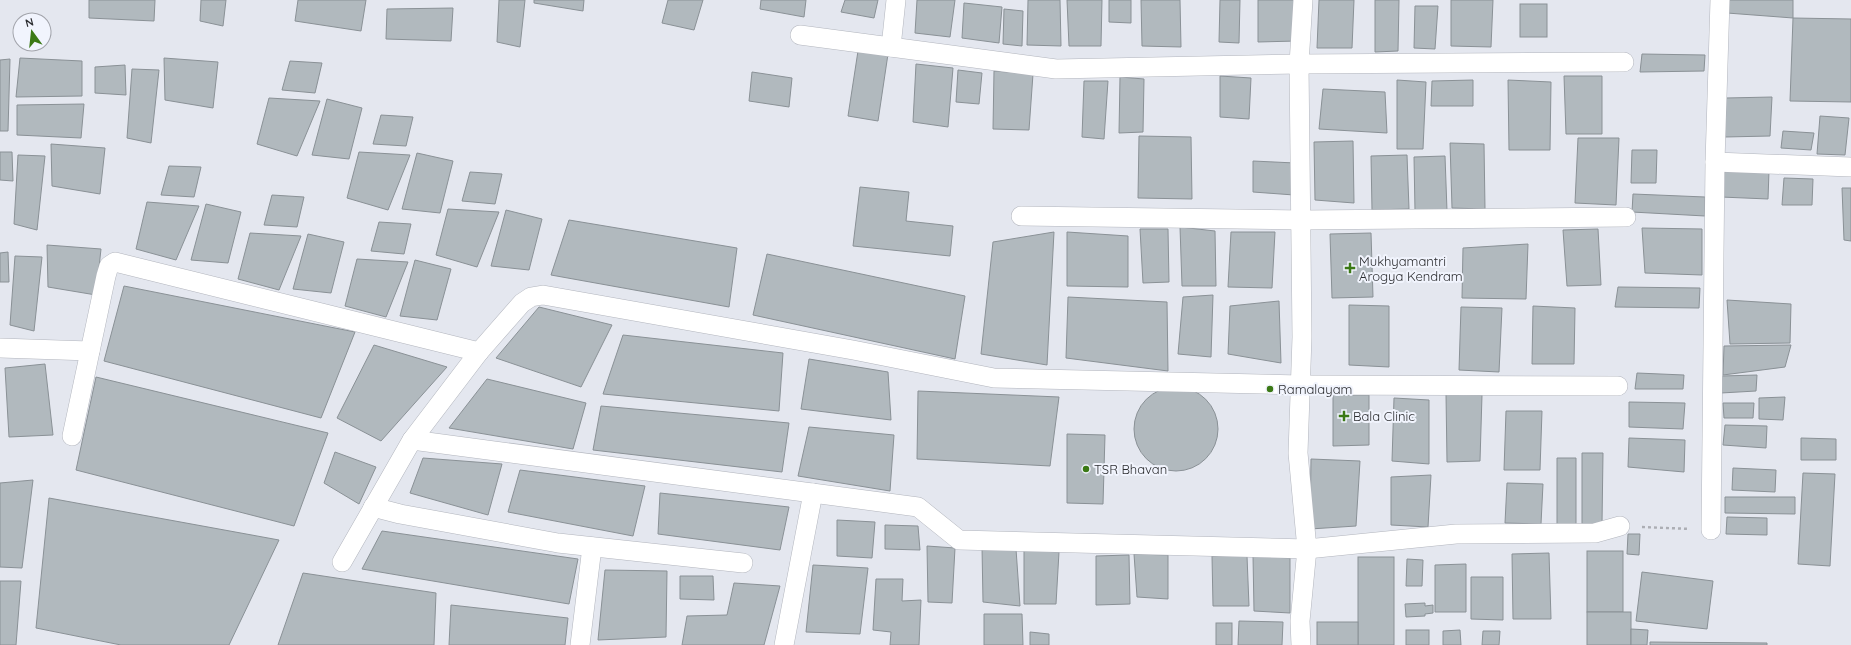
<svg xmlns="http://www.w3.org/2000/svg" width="1851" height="645" viewBox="0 0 1851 645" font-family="Quicksand,sans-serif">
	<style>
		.building { fill: #b1b9be; stroke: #8a9196 }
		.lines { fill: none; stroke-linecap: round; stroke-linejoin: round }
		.street-casing { stroke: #b2b5bd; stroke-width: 20 }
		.path { stroke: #acaeb4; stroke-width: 2.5; stroke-dasharray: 3 3; stroke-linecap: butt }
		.street { stroke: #fff; stroke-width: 19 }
		.poi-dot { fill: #3b7915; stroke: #f1f4fd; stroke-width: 1.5 }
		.labels { text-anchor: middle; stroke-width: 4; stroke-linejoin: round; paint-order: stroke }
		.poi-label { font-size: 13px; fill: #2c2d30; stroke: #f1f4fd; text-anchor: start }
	</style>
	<rect width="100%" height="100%" fill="#e4e7ef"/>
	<!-- building -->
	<g class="building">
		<path d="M89,0H155L154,21L89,18Z"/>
		<path d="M201,0H226L223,26L200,21Z"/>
		<path d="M298,0H366L361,31L295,21Z"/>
		<path d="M499,0H525L520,47L497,42Z"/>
		<path d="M534,0H584L583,11L534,3Z"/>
		<path d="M668,0H703L694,30L662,23Z"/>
		<path d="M761,0H806L804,17L760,9Z"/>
		<path d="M845,0H878L874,18L841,12Z"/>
		<path d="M917,0H955L950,37L915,33Z"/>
		<path d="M1028,0H1060L1061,46L1027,45Z"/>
		<path d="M1067,0H1102L1101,46H1069Z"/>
		<path d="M1109,0H1131V23L1109,22Z"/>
		<path d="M1141,0H1180L1181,47L1142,46Z"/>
		<path d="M1220,0H1240L1239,43L1219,42Z"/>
		<path d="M1258,0H1297V41L1258,42Z"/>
		<path d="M1319,0H1354L1352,48H1317Z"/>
		<path d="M1375,0H1399L1398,51L1375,52Z"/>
		<path d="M1451,0H1493L1491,47L1451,46Z"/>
		<path d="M1729,0H1793V18L1727,13Z"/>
		<path d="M964,3L1002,7L999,43L962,38Z"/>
		<rect x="1520" y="4" width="27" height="33"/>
		<path d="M1415,6H1438L1435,49L1414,48Z"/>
		<path d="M453,8L451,41L386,39L387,9Z"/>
		<path d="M1004,9L1023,11L1022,46L1003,44Z"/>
		<path d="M1793,18L1851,19V102L1790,101Z"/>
		<path d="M858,51L888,54L878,121L848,116Z"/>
		<path d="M1642,54L1705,55L1704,71L1640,72Z"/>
		<path d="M20,58L82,61V96L16,97Z"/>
		<path d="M164,58L218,62L213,108L165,100Z"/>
		<path d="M10,59L8,131H0V60Z"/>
		<path d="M290,61L322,63L315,93L282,90Z"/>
		<path d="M916,64L953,68L948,127L913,122Z"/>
		<path d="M125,65L126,95L95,93V67Z"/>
		<path d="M132,69L159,70L151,143L127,138Z"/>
		<path d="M958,70L982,73L979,104L956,102Z"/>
		<path d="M994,71L1033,74L1029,130L993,129Z"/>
		<path d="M752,72L792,78L789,107L749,101Z"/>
		<path d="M1220,76L1251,78L1249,119L1220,117Z"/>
		<path d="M1564,76H1602V134H1566Z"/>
		<path d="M1120,77L1144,79L1143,132L1119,133Z"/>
		<path d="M1397,80L1426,82L1423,149H1397Z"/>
		<path d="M1473,80V106H1431L1432,81Z"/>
		<path d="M1508,80L1551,82L1550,150H1509Z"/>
		<path d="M1084,81H1108L1104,139L1082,137Z"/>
		<path d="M1323,89L1385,92L1387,133L1319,129Z"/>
		<path d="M1772,97L1770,136L1725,137L1726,98Z"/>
		<path d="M269,98L320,101L297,156L257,144Z"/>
		<path d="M327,99L362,108L349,159L312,155Z"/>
		<path d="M84,104L81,138L17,135V105Z"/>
		<path d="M381,115L413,117L406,146L373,144Z"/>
		<path d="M1820,116L1849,118L1845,155L1817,154Z"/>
		<path d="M1783,131L1814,133L1811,150L1781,148Z"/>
		<path d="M1139,136L1191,137L1192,199L1138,198Z"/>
		<path d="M1578,138H1619L1616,205L1575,203Z"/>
		<path d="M1353,141L1354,203L1315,200L1314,142Z"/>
		<path d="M1450,143L1484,144L1485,209L1452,208Z"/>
		<path d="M51,144L105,148L100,194L52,186Z"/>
		<path d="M1632,150H1657L1656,183H1631Z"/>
		<path d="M0,152H12L13,181L0,180Z"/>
		<path d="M359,152L410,155L388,210L347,198Z"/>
		<path d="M417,153L453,161L440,213L402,209Z"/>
		<path d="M18,155L45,156L37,230L14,224Z"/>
		<path d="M1407,155L1409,209L1372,210L1371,156Z"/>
		<path d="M1445,156L1447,211H1415L1414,157Z"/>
		<path d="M1253,161L1295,163L1294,195L1253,192Z"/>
		<path d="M169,166L201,167L194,197L161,195Z"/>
		<path d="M1725,170L1769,171L1768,199L1721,197Z"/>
		<path d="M470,172L502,174L495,204L462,201Z"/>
		<path d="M1784,178L1813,179L1812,205H1782Z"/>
		<path d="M860,187L909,192L906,221L953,226L950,256L853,246Z"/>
		<path d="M1842,188H1851V241L1844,240Z"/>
		<path d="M1633,194L1705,197V216L1632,212Z"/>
		<path d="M272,195L304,197L297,227L264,225Z"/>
		<path d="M147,202L199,206L176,260L136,249Z"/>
		<path d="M206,204L241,212L228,263L191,260Z"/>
		<path d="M448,209L499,212L477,267L436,255Z"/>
		<path d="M506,210L542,219L529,270L491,266Z"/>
		<path d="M569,220L737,248L729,307L551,275Z"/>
		<path d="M379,222L411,224L404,254L371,251Z"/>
		<path d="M1180,227L1215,231L1216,286H1182Z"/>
		<path d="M1642,228L1702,229V275L1645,273Z"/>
		<path d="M1140,229H1168L1169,282L1143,283Z"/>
		<path d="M1598,229L1601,285L1567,286L1563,230Z"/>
		<path d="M1054,232L1047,365L981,354L993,242Z"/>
		<path d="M1067,232L1128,236V287L1067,286Z"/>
		<path d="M1231,232H1275L1272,288L1228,287Z"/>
		<path d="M250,233L301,236L279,290L238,279Z"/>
		<path d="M1371,233L1373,297L1332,298L1330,234Z"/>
		<path d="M308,234L344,242L331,293L293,289Z"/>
		<path d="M1528,244L1526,299L1462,298L1463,248Z"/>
		<path d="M47,245L101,249L96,295L48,287Z"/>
		<path d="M8,252L9,282H0V253Z"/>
		<path d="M767,254L965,296L955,359L753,315Z"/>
		<path d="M15,256L42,257L34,331L10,325Z"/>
		<path d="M357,259L408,262L386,317L345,306Z"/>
		<path d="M415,260L451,269L437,320L400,316Z"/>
		<path d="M124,286L355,332L321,418L104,361Z"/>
		<path d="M1618,287L1700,288L1699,308L1615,307Z"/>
		<path d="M1213,295L1211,357L1178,354L1183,297Z"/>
		<path d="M1068,297L1167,302L1168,371L1066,358Z"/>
		<path d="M1727,300L1791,304L1790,343L1730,344Z"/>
		<path d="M1279,301L1281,363L1228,354L1230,306Z"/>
		<path d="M1349,305L1389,306V367L1349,365Z"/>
		<path d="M1533,306L1575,308L1574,364H1532Z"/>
		<path d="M539,307L612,325L581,387L496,358Z"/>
		<path d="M1461,307L1502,308L1499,372L1459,370Z"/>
		<path d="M623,335L783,353L779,411L603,394Z"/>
		<path d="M374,345L447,367L381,441L337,418Z"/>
		<path d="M1791,345L1785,367L1723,375L1724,346Z"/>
		<path d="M809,359L888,372L891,420L801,409Z"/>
		<path d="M45,364L53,435L9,437L5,368Z"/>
		<path d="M1637,373L1684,375L1683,389H1635Z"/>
		<path d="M1757,375L1756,391L1721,393L1722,376Z"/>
		<path d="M96,377L328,433L294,526L76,470Z"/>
		<path d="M487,379L586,403L573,449L449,428Z"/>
		<circle cx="1176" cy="429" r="42"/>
		<path d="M918,391L1059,397L1050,466L917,459Z"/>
		<path d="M1446,394L1482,395L1480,461L1447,462Z"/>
		<path d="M1333,395H1369V445L1333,446Z"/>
		<path d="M1785,397L1783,420L1759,419V398Z"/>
		<path d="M1394,398L1429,400V464L1392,461Z"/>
		<path d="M1629,402L1685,403L1683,429L1629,427Z"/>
		<path d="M1723,403H1754L1753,418H1724Z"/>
		<path d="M601,406L789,423L782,472L593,450Z"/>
		<path d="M1506,411H1542L1540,470H1504Z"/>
		<path d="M1725,425L1767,426L1766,448L1723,445Z"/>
		<path d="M809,427L894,435L890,491L798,476Z"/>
		<path d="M1067,434L1105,435L1103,504L1067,503Z"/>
		<path d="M1629,438L1685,440L1684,472L1628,467Z"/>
		<path d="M1801,438L1836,439V460H1801Z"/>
		<path d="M335,452L376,467L359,504L324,483Z"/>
		<path d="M1582,453H1603L1602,524H1582Z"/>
		<path d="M423,458L502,464L488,515L410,493Z"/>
		<path d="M1557,458H1576V529L1557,528Z"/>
		<path d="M1311,459L1360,461L1356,526L1310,529Z"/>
		<path d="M1733,468L1776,470L1775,492L1732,490Z"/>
		<path d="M520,470L645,486L633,536L508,512Z"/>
		<path d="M1803,473L1835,474L1830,566L1798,564Z"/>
		<path d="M1431,475L1428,527L1391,525V477Z"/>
		<path d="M33,480L22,568L0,567V483Z"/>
		<path d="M1507,483L1543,484L1541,524L1505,523Z"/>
		<path d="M660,493L789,507L780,550L658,534Z"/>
		<path d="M1725,497H1795V514L1725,513Z"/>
		<path d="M49,498L279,540L229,645H121L36,628Z"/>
		<path d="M1727,517L1767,518V535L1726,534Z"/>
		<path d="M837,520L875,522L872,558L837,556Z"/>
		<path d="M885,525L918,526L920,550L885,549Z"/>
		<path d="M382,531L578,559L569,604L362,569Z"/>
		<path d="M1628,534H1640L1639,555L1627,554Z"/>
		<path d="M927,546L955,548L952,603L928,602Z"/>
		<path d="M982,547L1016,549L1020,606L983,602Z"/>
		<path d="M1024,550L1059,552L1056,604H1024Z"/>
		<rect x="1587" y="551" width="36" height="61"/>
		<path d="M1549,553L1551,619H1513L1512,554Z"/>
		<path d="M1134,554L1168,555V599L1137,597Z"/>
		<path d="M1129,555L1130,604L1096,605V556Z"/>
		<path d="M1212,556H1247L1249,606H1213Z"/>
		<path d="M1253,556L1290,558V613L1254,611Z"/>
		<rect x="1358" y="557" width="36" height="88"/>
		<path d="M1407,559L1423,560L1422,586H1406Z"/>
		<path d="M1466,564V612H1435V565Z"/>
		<path d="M813,565L868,568L860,634L806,632Z"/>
		<path d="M605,570L667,571L666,637L598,640Z"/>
		<path d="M1642,572L1713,581L1707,629L1636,621Z"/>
		<path d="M303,573L436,593L434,645H278Z"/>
		<path d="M680,576H713L714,600L680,599Z"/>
		<path d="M1471,577H1503V620L1471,619Z"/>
		<path d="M876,579H903L902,601L921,600L919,645H890L891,632L873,630Z"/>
		<path d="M0,581H21L16,645H0Z"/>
		<path d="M734,583L780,586L764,645H682L687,616L727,615Z"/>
		<path d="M1425,603V606L1433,605V613L1425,614V616L1406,617L1405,604Z"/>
		<path d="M451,605L568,618L565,645H449Z"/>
		<rect x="1587" y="612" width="44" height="33"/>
		<path d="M984,614H1022L1023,645H984Z"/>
		<path d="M1239,621L1283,622L1282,645H1238Z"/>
		<rect x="1317" y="622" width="41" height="23"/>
		<rect x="1216" y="623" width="16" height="22"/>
		<path d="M1631,629L1648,630L1647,645H1631Z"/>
		<rect x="1406" y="630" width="23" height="15"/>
		<path d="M1460,630L1461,645H1443V631Z"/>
		<path d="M1483,631H1500L1499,645H1482Z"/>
		<path d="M1030,632L1049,634V645H1030Z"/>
		<path d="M1650,642L1767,643V645H1650Z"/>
	</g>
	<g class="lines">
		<!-- street casing -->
		<g class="street-casing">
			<g id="street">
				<path d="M800,35L1056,69L1299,64L1624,62"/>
				<path d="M891,47L896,0"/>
				<path d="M1715,162L1851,167"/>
				<path d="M1021,216L1302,220L1626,217"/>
				<path d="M0,348L90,351"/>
				<path d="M72,436L106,276L109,266L115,262L479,352"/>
				<path d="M412,440L918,507L959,540L1307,549L1456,534L1595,533L1620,526"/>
				<path d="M373,507L400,514L558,543L743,563"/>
				<path d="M1711,530L1715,162L1720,0"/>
				<path d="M342,562L412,440L479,352L522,303L531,297L543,295L853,350L994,378L1300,385L1618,386"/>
				<path d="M580,645L592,547"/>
				<path d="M784,645L813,493"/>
				<path d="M1301,645L1300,621L1307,549L1298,453L1302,337L1299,64L1303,0"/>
			</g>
		</g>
		<!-- path -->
		<path class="path" d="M1642,527L1690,529"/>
		<!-- street -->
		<use href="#street" class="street"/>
	</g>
	<!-- markers -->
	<g class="poi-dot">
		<path d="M1348 262h4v4h4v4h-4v4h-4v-4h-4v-4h4z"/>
		<circle cx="1270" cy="389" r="4"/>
		<path d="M1342 410h4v4h4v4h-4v4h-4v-4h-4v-4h4z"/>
		<circle cx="1086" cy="469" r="4"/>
	</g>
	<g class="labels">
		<!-- poi labels -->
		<g class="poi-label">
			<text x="1359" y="266">Mukhyamantri<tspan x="1359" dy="15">Arogya Kendram</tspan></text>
			<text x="1278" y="394">Ramalayam</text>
			<text x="1353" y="421">Bala Clinic</text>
			<text x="1094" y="474">TSR Bhavan</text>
		</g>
	</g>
	<!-- north arrow -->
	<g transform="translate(32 32) rotate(345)"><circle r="19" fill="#f1f4fd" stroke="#a2a4ab"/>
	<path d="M0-3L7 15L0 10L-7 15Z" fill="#3b7915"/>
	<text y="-6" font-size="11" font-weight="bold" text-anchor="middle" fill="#2c2d30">N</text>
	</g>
</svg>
